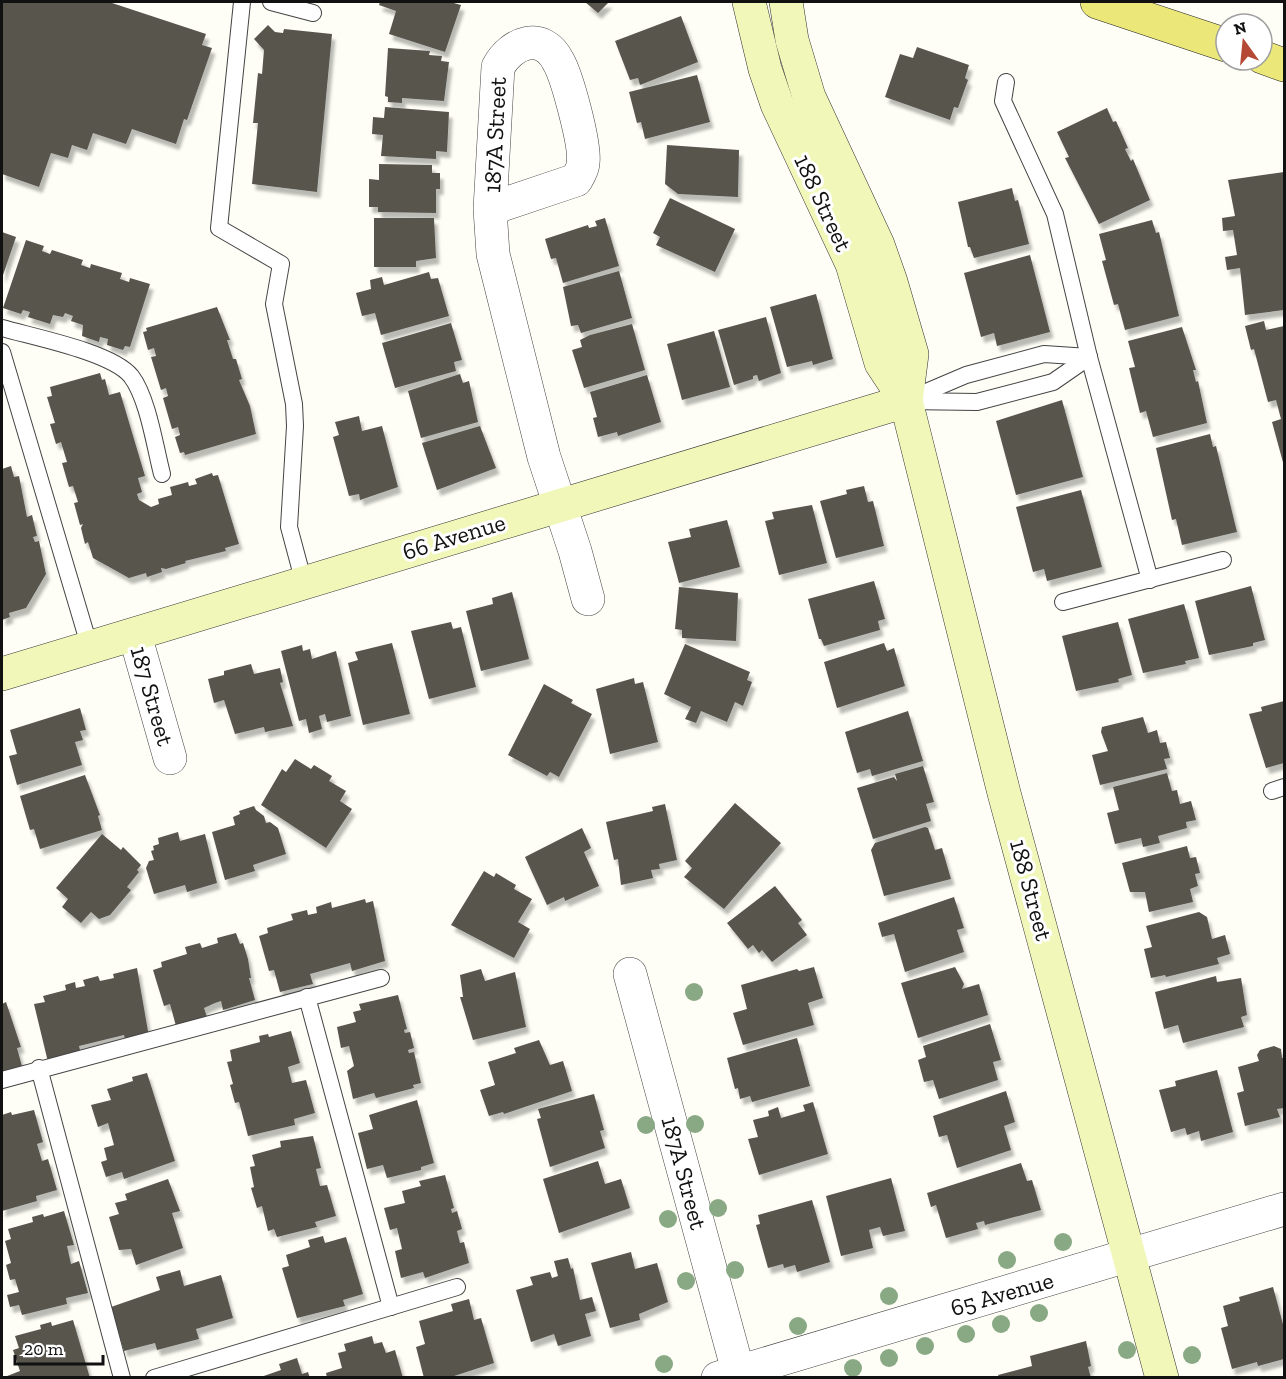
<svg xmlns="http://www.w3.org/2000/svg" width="1286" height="1379" viewBox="0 0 1286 1379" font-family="'Zilla Slab',serif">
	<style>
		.building { fill: #59544e; filter: url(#shadow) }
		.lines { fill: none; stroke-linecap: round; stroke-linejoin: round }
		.lane-casing { stroke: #444; stroke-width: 18 }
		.street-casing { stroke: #444; stroke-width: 34 }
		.secondary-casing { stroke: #333; stroke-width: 34 }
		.primary-casing { stroke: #222; stroke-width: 34 }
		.lane { stroke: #fff; stroke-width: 16 }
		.street { stroke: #fff; stroke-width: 33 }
		.secondary { stroke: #f1f7b8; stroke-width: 33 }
		.primary { stroke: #ebe779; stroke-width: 33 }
		.tree { fill: #88a984 }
		.labels { text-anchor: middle; stroke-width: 6; stroke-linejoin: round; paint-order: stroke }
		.street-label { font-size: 24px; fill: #111; stroke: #fff }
	</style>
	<defs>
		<filter id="shadow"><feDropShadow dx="3.5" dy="6" stdDeviation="1.5" flood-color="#0004"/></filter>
	</defs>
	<rect width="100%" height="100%" fill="#fefef6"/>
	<!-- building -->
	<g class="building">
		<path d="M2,2H109L206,34L202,45L212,48L187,120L184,119L176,144L132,129L126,144L93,133L87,150L72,145L68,158L51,153L39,187L2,174Z"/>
		<path d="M380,2H450L461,5L445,52L389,34L396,11L379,5Z"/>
		<path d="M585,2H609L598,13Z"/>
		<path d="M681,16L698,62L640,85L638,78L630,80L615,41Z"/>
		<path d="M268,25L275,32L283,33L284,29L332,34L317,192L252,184L258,123H253L258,73L262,74L264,50L254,39Z"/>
		<path d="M917,47L969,65L965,78L968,80L958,108L954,107L950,120L885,97L900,54L913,58Z"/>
		<path d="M388,48L430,51L429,55L442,56L441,61L449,62L444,101L402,98V103L388,102V97L385,96Z"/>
		<path d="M697,75L710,122L645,139L641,122L637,123L629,92Z"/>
		<path d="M385,107L449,112L447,152L436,151V159L381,156L383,135L372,134L373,117L384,118Z"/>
		<path d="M1107,108L1113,122L1116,121L1128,148L1125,149L1131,161L1133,159L1150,200L1099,224L1065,158L1069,157L1057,132Z"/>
		<path d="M667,145L739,150L738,197L678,194L665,184Z"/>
		<path d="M379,164L432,165V173H440V189H436V213L378,212V207H369V179L379,180Z"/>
		<path d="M1284,172V310L1245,315L1240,268L1227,270L1225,257L1237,255L1233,230L1223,231L1222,218L1235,216L1228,180Z"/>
		<path d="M1012,188L1015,201L1018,200L1029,244L974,258L970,247H968L958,202Z"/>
		<path d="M670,198L735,229L715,272L656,245L660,237L653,233Z"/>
		<path d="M374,218H434L436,258L416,261V267H374Z"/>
		<path d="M605,218L619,266L563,283L556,258L551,259L545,239L588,225L589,228L597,226L595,221Z"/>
		<path d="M1152,220L1156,233L1159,232L1179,316L1125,330L1118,304L1114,305L1102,261L1106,260L1099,234Z"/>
		<path d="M2,232L16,237L2,278Z"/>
		<path d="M26,240L44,246L42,251L50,254L52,250L83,260L81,265L90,268L91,264L122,273L120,279L129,282L130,278L150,284L130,347L125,346L123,350L107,345L108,339L100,337L99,342L82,336L83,325L71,321L73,316L65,313L63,317L53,315L50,324L28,317L30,312L23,310L21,314L3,308Z"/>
		<path d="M1030,255L1050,332L997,346L994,333L981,337L964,273Z"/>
		<path d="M619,271L632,318L581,333L578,325L571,326L563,287Z"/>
		<path d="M429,272L431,279L438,278L449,316L381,335L375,313L362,316L356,293L371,289L370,280L382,277L384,285Z"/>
		<path d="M816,294L833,359L813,365L812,361L787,367L770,307Z"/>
		<path d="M217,307L230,340H227L233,359H236L242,379L239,380L250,406L256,434L185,455L184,452L180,453L175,437L180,435L178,427L172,429L163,398L168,396L166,388L161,390L151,357L156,356L154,348L148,350L143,332L147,331L146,328Z"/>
		<path d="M766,317L781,373L759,381L757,375L753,376V379L734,385L718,330Z"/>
		<path d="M1264,321L1266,330L1284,326V466L1272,422L1281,419L1276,400L1268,402L1254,349L1251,350L1245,326Z"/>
		<path d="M451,323L462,360L454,362L456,371L395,388L382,343Z"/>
		<path d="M632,324L645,370L584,388L572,350L582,347L580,340L590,335Z"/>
		<path d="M1182,327L1196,370H1193L1196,382L1198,381L1207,423L1153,437L1146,411L1140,413L1129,368L1135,367L1128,341Z"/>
		<path d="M714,331L730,387L682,400L667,344Z"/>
		<path d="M100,373L102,380L105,379L109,395L120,392L145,476L138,478L142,492L137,494L139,500L151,507L159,504L158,499L172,495L170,487L188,482L189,486L197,484L195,479L212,473L213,476L218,475L239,544L225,548L226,551L185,561L186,563L166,569L161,568L162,572L147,577L146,573L129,578L93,558L88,542L85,544L81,528L83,524L80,525L74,503L78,502L73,486L69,487L62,463L67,462L61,442L56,444L50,424L55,423L47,397L52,396L50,387Z"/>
		<path d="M460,374L463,383L469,381L478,422L421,438L408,391Z"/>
		<path d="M647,375L661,422L618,436L617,432L598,437L593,418L597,417L590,392Z"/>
		<path d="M1062,400L1083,477L1016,495L996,421Z"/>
		<path d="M359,416L362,431L382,426L398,487L360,500L359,494L349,496L333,437L339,435L335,422Z"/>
		<path d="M480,426L496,468L437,490L422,443Z"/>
		<path d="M1210,434L1213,447L1216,446L1237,532L1182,545L1176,519L1172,520L1156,448Z"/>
		<path d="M11,466L14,477L19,476L27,517L32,515L37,536L33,537L35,542L39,541L46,574L26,608L9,613L10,617L2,620V469Z"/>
		<path d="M864,486L868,502L873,501L884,546L836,558L820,501L847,494L846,490Z"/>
		<path d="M1081,490L1102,567L1047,581L1044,569L1033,572L1016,507Z"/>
		<path d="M812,505L827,563L779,575L765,521L774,519L772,512Z"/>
		<path d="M727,520L740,567L679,583L668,542L691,537L689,529Z"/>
		<path d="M874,581L885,619L878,621L880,630L824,646L821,639H819L808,599Z"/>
		<path d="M1251,586L1265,640L1253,643V646L1209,655L1195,601Z"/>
		<path d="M679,587L738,593L736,641L682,638V630L675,629Z"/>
		<path d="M512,592L529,659L481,671L466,611L493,604L492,598Z"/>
		<path d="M1184,604L1199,658L1185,661L1186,664L1143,673L1128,619Z"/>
		<path d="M451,622L453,629L461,627L476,687L429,699L411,631Z"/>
		<path d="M1118,622L1132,675L1118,679L1119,682L1076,691L1062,636Z"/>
		<path d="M392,643L410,714L363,725L348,663L358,660L355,652Z"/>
		<path d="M884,643L887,651L894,648L905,686L837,708L824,662Z"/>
		<path d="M685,644L750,672L747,680L752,682L743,706L735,702L727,722L701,711L696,723L685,719L691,707L664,694Z"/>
		<path d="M302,645L303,651L310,649L312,659L336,651L351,716L327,722L325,714L319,716L322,729L309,733L306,719L299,721L281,651Z"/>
		<path d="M251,664L254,674L280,668L283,682L280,683L293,726L265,732L264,727L235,734L224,700L214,703L208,679L224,675V671Z"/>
		<path d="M634,678L635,684L643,682L658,742L610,754L596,689Z"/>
		<path d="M544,684L573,700L571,703L592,714L559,777L550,772L547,776L508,755Z"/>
		<path d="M1284,701V763L1266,768L1249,714L1262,711L1261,707Z"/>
		<path d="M80,708L86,730L80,731L83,740L75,742L82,765L17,785L9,756L17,754L10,730Z"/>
		<path d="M908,711L923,761L872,776L870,769L857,773L845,732Z"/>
		<path d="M1143,717L1148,733L1157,730L1160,743L1166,742L1170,758L1164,759L1167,769L1100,785L1092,755L1108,751L1101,732L1102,727Z"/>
		<path d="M295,759L311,769L314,765L332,776L329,781L346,791L340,801L352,809L326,848L261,805L282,769L286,772Z"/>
		<path d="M923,766L934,802L926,804L931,821L873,839L857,788L894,777L897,781L895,774Z"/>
		<path d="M1167,773L1172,791L1177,790L1180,804L1191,801L1196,820L1186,822L1187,828L1158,836L1160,843L1143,847L1141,838L1115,844L1107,813L1119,810L1113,787Z"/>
		<path d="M85,775L100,815L98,816L102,830L40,849L34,829L30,830L20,796Z"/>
		<path d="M735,803L781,843L724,909L684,877L692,868L685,861Z"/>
		<path d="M665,804L677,860L659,864L660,869L651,870L653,878L621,885L618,859L614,860L606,822L653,811L652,807Z"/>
		<path d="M254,806L256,810L264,816L266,823L270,822L278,828L286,854L253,865L255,871L225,880L212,832L235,825L233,817L240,814L239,811Z"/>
		<path d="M925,827L928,828L935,850L942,848L951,879L884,896L871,850L875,843Z"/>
		<path d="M582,828L591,848L584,852L599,886L565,901L564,897L547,905L525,857Z"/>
		<path d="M178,832L180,841L205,834L217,883L187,892L185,885L154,894L146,868L149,861L154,860L151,851L154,850L153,846L159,844L158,838Z"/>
		<path d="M102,834L121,850L123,847L141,865L137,870L139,872L127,887L131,890L110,915L99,919L91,912L81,923L62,907L68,899L56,888Z"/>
		<path d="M1187,846L1190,858L1196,857L1200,873L1195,874L1198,886L1190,889L1193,902L1149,912L1145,892H1130L1122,863Z"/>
		<path d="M484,871L494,877L496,873L516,885L514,889L532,899L518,922L530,929L514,958L451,925Z"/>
		<path d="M775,886L802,920L798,923L807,935L772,962L762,950L759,953L753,945L748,949L727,923Z"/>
		<path d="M954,897L964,928L957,930L964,952L905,972L894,934L882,937L878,923Z"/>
		<path d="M365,899L366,903L373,901L385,961L352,971L350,963L310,974L313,984L280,992L274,970L269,971L259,936L268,933L267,928L293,920L291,914L307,910L308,915L317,913L316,907L331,902L332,908Z"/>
		<path d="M1199,912L1207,917L1212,939L1225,935L1230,954L1217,958L1219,964L1166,977L1165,975L1151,978L1144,949L1152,947L1146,926Z"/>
		<path d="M236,933L240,944L243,943L248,959L251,978H249L255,1000L223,1010L221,1001L215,1003L204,1008L207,1017L176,1026L170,1004L164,1006L153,970L162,967L161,962L187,954L185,947L200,943L202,948L218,943L217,938Z"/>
		<path d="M814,967L823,998L808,1003L814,1025L743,1045L733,1013L747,1009L741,985L797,969L799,971Z"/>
		<path d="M955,967L964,984L962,989L979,984L988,1015L918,1038L901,983Z"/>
		<path d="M137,968L149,1037L126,1043L124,1035L79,1046L81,1054L48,1062L34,1004L45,1002L43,996L66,990L65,985L75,982L76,988L85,986L83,980L98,976L100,981L114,978L113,974Z"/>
		<path d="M481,969L485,981L515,972L526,1027L473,1040L460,997H463L460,975Z"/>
		<path d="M1216,976L1217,982L1241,978L1247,1015L1241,1017L1244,1027L1183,1043L1178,1025L1164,1029L1155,992Z"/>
		<path d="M398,995L407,1029L404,1030L405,1033L410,1032L414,1048L408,1050L409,1053L414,1052L421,1083L413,1085L414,1088L376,1098L374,1093L353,1099L347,1071L354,1066L349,1046L341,1048L337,1027L356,1022L353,1012L361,1010L359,1004Z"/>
		<path d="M6,1002L21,1047L17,1048L23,1070L2,1076V1004Z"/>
		<path d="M990,1024L1001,1060L993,1062L998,1080L939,1099L933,1080L924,1082L918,1060L926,1057L923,1046Z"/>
		<path d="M291,1031L300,1063L288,1067L292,1083L306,1080L315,1113L294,1119L295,1125L248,1136L239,1102L235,1103L230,1085L233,1084L227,1062L232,1061L230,1050L260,1042L259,1036L268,1034L269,1037Z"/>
		<path d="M797,1038L810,1086L752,1102L750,1096L740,1099L738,1088L735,1089L727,1058Z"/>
		<path d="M539,1040L550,1065L563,1061L572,1091L504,1114L503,1112L489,1116L480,1090L495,1085L488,1062L516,1053L514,1048Z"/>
		<path d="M1274,1046L1281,1049L1282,1058H1284V1108L1277,1109L1280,1117L1245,1126L1237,1093L1244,1091L1238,1067L1259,1061L1257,1055L1260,1050Z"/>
		<path d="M1217,1070L1233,1132L1201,1141L1199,1131L1187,1135L1185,1128L1171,1132L1159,1090L1176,1086L1175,1081Z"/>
		<path d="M147,1073L175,1161L124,1179L122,1172L106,1177L101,1162L107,1160L104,1148L114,1145L108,1123L98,1127L91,1105L111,1100L107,1089L133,1081L132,1077Z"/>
		<path d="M1006,1091L1015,1122L1004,1126L1011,1150L957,1168L947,1135L939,1137L933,1116Z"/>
		<path d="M594,1094L604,1130L600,1131L605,1148L550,1167L537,1119L541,1118L538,1109Z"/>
		<path d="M417,1100L434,1163L421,1167V1170L387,1178L383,1165L367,1169L358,1133L373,1129L369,1115Z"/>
		<path d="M813,1102L828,1154L759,1175L748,1139L758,1137L753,1120L769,1116L768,1111L778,1107L781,1118L805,1111L803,1105Z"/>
		<path d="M34,1110L43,1142L37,1144L42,1161L48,1159L57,1190L36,1196L37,1201L2,1211V1115L11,1112L12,1115Z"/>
		<path d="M313,1136L321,1168L316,1169L320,1186L327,1185L336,1216L315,1222L317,1227L277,1237L274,1229L268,1231L262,1206L257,1208L251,1188L254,1187L250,1167L255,1166L252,1155L281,1147L280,1141Z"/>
		<path d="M598,1161L605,1184L621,1179L630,1208L559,1233L543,1179Z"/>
		<path d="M1021,1163L1027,1181L1032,1180L1041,1210L985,1225L984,1221L976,1223L978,1229L946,1238L936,1205L931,1207L927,1193Z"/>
		<path d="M445,1175L454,1208L451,1209L452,1213L457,1211L462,1229L457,1231L460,1243L464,1242L469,1263L425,1278L423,1272L401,1278L395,1251L402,1249L397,1228L390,1230L384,1208L405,1203L402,1191L421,1186L419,1181Z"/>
		<path d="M891,1178L905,1231L883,1236L880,1227L869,1230L873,1248L841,1256L826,1196Z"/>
		<path d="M168,1179L180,1211L172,1213L183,1248L136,1265L131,1249L119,1250L109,1217L119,1214L115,1203L127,1200L125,1194Z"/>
		<path d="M812,1200L830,1262L797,1272L795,1265L784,1268L783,1264L768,1268L756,1225L760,1224L758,1215Z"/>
		<path d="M64,1211L74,1245L67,1246L71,1264L79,1261L88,1293L66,1298L67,1304L22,1315L19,1305L10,1307L7,1295L19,1292L15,1279L10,1280L6,1265L11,1263L5,1241L11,1239L8,1229L33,1222L32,1217L43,1214L44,1217Z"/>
		<path d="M323,1236L325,1243L346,1237L363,1294L343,1300L345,1306L297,1318L282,1268L289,1266L286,1255L310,1247L308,1240Z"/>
		<path d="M631,1252L635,1269L657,1263L668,1302L639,1314L640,1320L610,1328L591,1263Z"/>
		<path d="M568,1258L571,1269L573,1268L580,1300L592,1297L596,1311L585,1314L591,1336L558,1346L554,1334L531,1342L516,1290L533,1285L530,1277L550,1272L552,1278L558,1276L554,1261Z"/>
		<path d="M180,1270L184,1286L221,1275L233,1318L196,1329L199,1339L157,1350L155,1343L124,1351L111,1307L160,1290L156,1277Z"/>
		<path d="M1273,1287L1284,1328V1359L1258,1366L1257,1362L1232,1369L1221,1328L1228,1326L1223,1306L1240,1301L1239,1297Z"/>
		<path d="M469,1299L474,1320L481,1318L494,1363L448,1378H424L416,1347L425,1344L419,1321L453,1311L451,1304Z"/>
		<path d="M73,1320L90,1378H2L20,1371L13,1350L19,1348L15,1336L41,1329L40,1325L51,1322L52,1326Z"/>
		<path d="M372,1336L374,1344L382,1342L386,1353L395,1350L403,1378H327L326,1373L342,1368L338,1353L346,1351L344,1344Z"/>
		<path d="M1086,1341L1091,1366L1088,1367L1091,1378H999L998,1375L1032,1366L1030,1356Z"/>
		<path d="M297,1358L302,1374L308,1372L310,1378H258L281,1370L279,1364Z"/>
	</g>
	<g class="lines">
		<!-- lane casing -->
		<g class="lane-casing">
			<g id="lane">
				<path d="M242,2L219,228L281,264L274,304L294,404L295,426L289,527L304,583"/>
				<path d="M271,2L313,13"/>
				<path d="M1006,82L1003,101L1055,214L1089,357L1150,580"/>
				<path d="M2,328C33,337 111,352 131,376C148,398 155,447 162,474"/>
				<path d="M2,352L90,648"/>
				<path d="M912,398L966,375L1044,354L1089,357"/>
				<path d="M906,401L977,402L1053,382L1089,357"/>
				<path d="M1063,602L1223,560"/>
				<path d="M1272,791L1284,787"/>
				<path d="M307,997L391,1307"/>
				<path d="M39,1068L122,1378"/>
				<path d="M2,1080L381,978"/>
				<path d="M154,1378L457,1287"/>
			</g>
		</g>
		<!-- street casing -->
		<g class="street-casing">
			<g id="street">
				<path d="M490,209L576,180C579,175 583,169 583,163C586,146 567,76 558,61C542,30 511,43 498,67L490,209L493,254L544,457L575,551L588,599"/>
				<path d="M135,635L170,758"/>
				<path d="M630,974L738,1371"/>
				<path d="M718,1378L1284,1209"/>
			</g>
		</g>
		<!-- secondary casing -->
		<g class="secondary-casing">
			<g id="secondary">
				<path d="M749,2L765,69L777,104L852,264L881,363L906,401L1004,793L1162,1378"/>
				<path d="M786,2L792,40L809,97L878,245L891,282L912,354L906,401"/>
				<path d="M2,674L906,401"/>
			</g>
		</g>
		<!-- primary casing -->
		<g class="primary-casing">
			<g id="primary">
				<path d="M1097,2L1226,45"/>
				<path d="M1262,57L1284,65"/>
			</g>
		</g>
		<!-- lane -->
		<use href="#lane" class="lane"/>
		<!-- street -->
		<use href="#street" class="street"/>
		<!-- secondary -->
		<use href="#secondary" class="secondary"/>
		<!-- primary -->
		<use href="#primary" class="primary"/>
	</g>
	<!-- trees -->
	<g class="tree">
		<circle cx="694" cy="992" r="9"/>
		<circle cx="695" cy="1124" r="9"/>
		<circle cx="646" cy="1125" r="9"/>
		<circle cx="718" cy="1208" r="9"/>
		<circle cx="668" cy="1219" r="9"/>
		<circle cx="1063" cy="1242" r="9"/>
		<circle cx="1007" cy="1260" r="9"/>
		<circle cx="735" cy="1270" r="9"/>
		<circle cx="686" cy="1281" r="9"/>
		<circle cx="889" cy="1296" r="9"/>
		<circle cx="1039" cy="1313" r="9"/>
		<circle cx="1001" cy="1324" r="9"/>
		<circle cx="798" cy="1326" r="9"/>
		<circle cx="966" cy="1334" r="9"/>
		<circle cx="925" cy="1346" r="9"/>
		<circle cx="1127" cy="1350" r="9"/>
		<circle cx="1192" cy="1355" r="9"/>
		<circle cx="889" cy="1358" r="9"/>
		<circle cx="664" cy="1364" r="9"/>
		<circle cx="853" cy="1368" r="9"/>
	</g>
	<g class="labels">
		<!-- street labels -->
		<g class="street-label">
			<text transform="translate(495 135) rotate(-87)" y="8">187A Street</text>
			<text transform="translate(823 203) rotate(65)" y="8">188 Street</text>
			<text transform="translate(454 537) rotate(-17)" y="8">66 Avenue</text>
			<text transform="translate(152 696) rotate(74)" y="8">187 Street</text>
			<text transform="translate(1031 890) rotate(75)" y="8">188 Street</text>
			<text transform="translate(684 1173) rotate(75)" y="8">187A Street</text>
			<text transform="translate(1002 1294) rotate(-16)" y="8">65 Avenue</text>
		</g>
	</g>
	<!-- border -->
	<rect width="1286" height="1379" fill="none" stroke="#111111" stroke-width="6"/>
	<!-- north arrow -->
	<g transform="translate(1244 42) rotate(345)"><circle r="28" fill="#ffffff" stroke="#a0a0a0" stroke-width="1.5"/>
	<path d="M0-4.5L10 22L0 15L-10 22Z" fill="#b44935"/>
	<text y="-9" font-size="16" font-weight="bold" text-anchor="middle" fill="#111111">N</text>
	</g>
	<!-- scale -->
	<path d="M15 1355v9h88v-9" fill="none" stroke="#111111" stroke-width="3"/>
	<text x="24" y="1355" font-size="18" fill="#111111" stroke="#ffffff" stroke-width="4.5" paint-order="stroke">20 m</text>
</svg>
